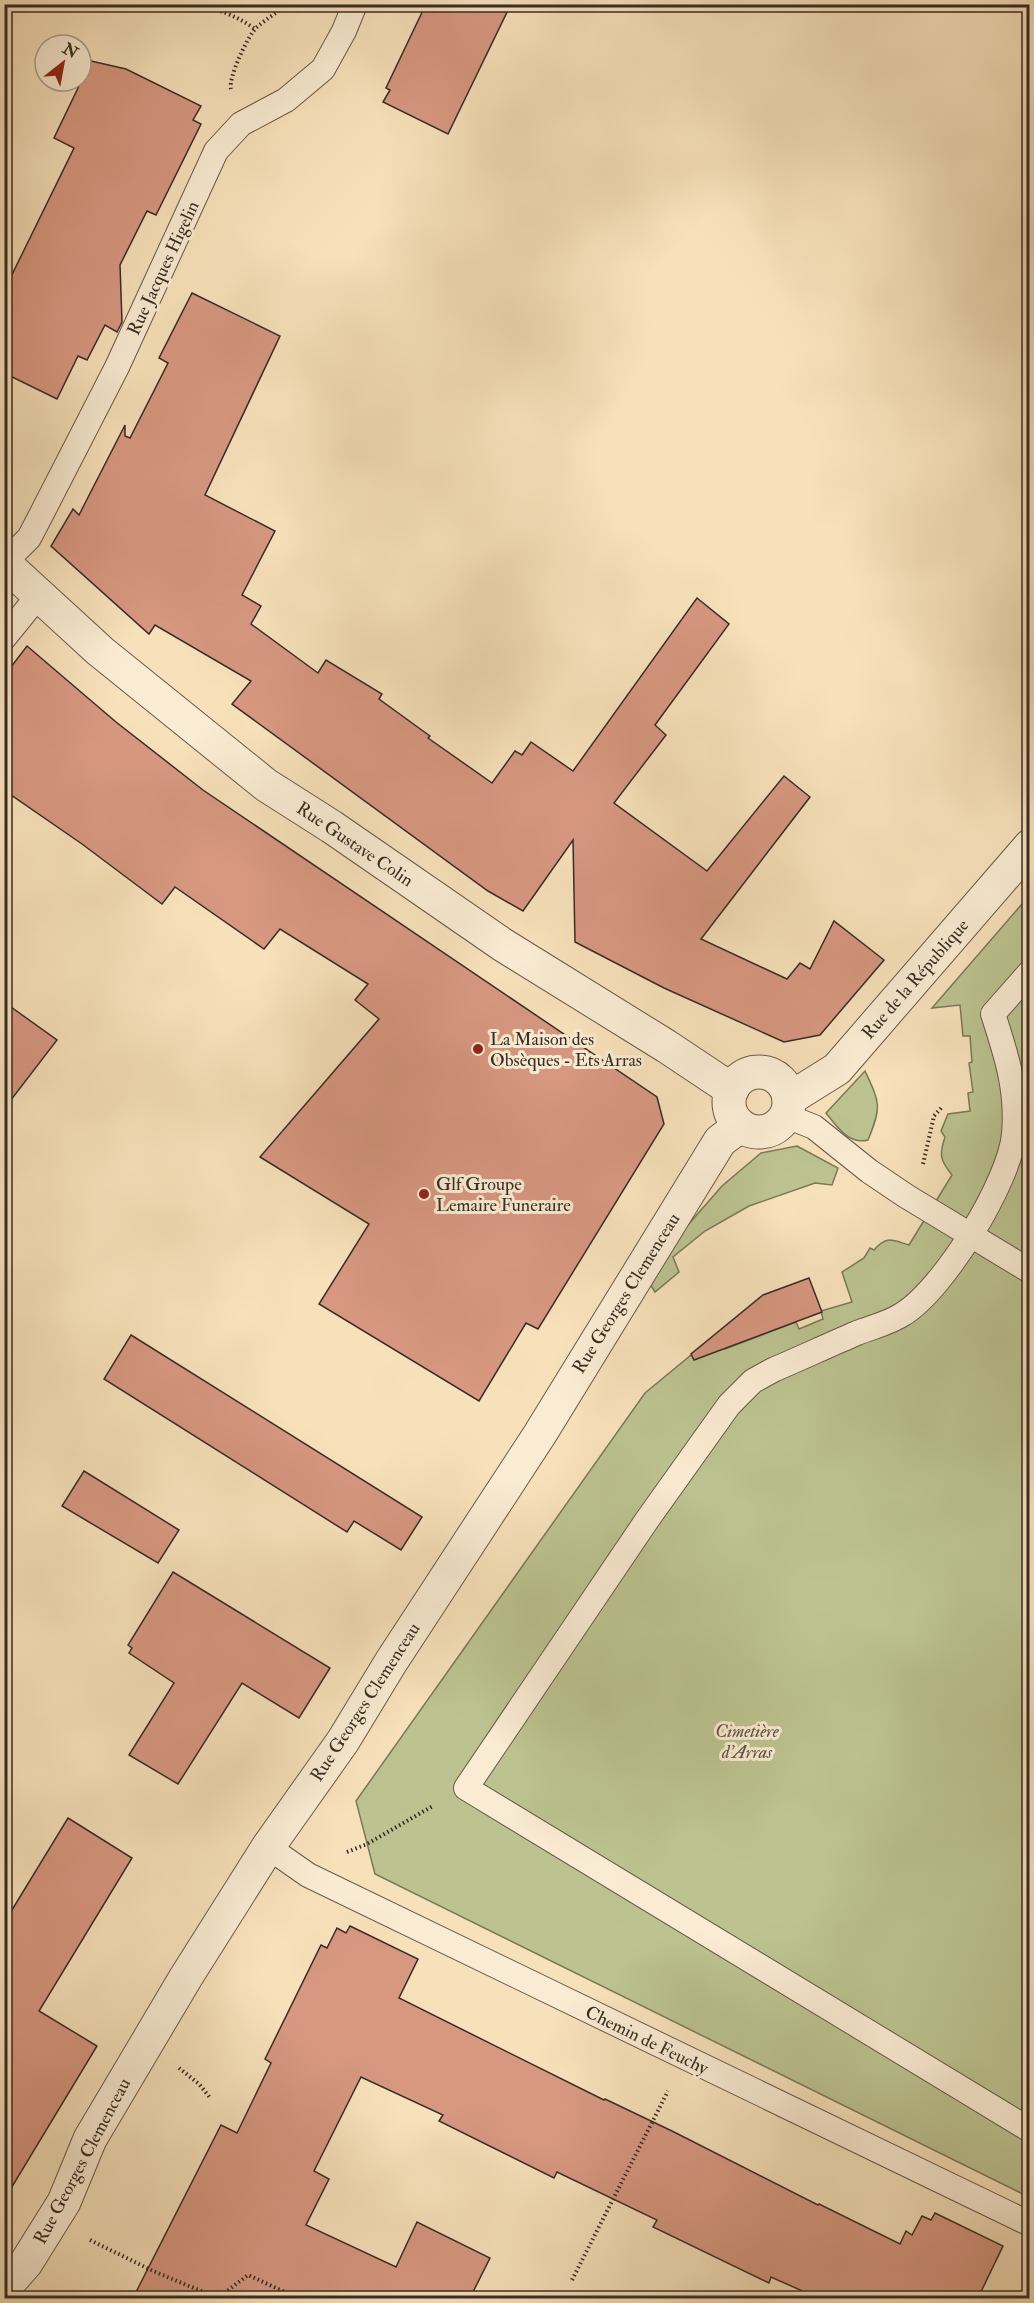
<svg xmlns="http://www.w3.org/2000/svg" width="1034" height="2303" viewBox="0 0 1034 2303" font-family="'IM FELL Double Pica',serif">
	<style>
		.green { fill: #bcc391; stroke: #7a785b; stroke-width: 1.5 }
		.building { fill: #d79781; stroke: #372c25; stroke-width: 1.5 }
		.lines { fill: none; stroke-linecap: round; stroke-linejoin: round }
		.lane-casing { stroke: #67594a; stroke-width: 26 }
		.street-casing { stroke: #67594a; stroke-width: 35 }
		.path { stroke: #372c25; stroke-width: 4; stroke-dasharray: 1.5 3; stroke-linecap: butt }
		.lane { stroke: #faecd3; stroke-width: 24 }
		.street { stroke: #faecd3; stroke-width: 33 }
		.poi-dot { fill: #8f2418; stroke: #faecd3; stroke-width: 2 }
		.labels { text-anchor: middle; stroke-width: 6; stroke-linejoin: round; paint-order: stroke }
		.street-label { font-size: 18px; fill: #372c25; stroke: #faecd3 }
		.poi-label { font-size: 18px; fill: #372c25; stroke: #faecd3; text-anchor: start }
		.park-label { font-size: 18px; font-style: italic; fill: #585240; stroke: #faecd3 }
	</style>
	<rect width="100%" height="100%" fill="#f7e1bb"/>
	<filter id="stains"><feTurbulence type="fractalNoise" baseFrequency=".00333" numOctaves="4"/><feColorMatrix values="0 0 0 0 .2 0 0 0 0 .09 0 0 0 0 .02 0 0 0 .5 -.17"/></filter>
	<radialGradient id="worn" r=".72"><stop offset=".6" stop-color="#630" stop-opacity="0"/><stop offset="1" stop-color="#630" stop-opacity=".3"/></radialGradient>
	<!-- green -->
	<g class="green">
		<path d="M1029,896V2197L375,1874L356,1801L645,1393L719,1332L725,1349L796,1322L799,1329L823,1319L821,1311L852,1302L842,1272L864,1258L870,1248L874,1250C887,1235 892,1240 909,1245L952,1175C940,1160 939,1155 945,1137L941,1131L948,1114L970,1111L968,1093L973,1092L969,1063L972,1062L970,1036H963L960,1005L932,1008Z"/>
		<path d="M865,1071C880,1103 882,1106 868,1140C849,1145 837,1127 826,1113Z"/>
		<path d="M797,1146L838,1168L832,1185L815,1183L749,1206L705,1231L673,1257L679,1272L655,1292L650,1284L680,1234L722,1186L761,1153Z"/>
	</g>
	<!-- building -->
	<g class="building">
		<path d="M426,4H511L448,134L383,102L390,90L386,88Z"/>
		<path d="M91,61L126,69L201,106L193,120L201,124L156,215L147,211L120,265L122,322L117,332L105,325L87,360L78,356L57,399L4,373V291L74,148L54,138Z"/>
		<path d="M192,293L280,336L205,495L275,531L242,595L261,606L251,624L318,673L326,660L382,694L379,699L430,736L428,738L492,783L515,751L522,755L531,742L573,771L697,598L729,624L655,725L666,735L614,803L707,871L784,776L810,797L701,939L787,979L800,963L810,969L834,921L884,960L820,1035L784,1042L664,988L575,942L573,840L523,911L488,891L232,704L251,681L155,625L149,634L51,546L73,509L79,515L125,425V436L130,438L168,363L159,358Z"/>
		<path d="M27,646L116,722L203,790L657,1097L664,1124L538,1329L526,1323L479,1401L319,1304L369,1224L260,1157L379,1019L355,1000L368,984L280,929L264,949L175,887L162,904L82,844L4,790V676Z"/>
		<path d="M4,1002L57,1040L4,1109Z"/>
		<path d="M809,1278L822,1312L694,1360L691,1354L763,1295Z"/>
		<path d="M131,1335L422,1517L401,1550L354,1521L347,1532L104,1379Z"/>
		<path d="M84,1471L179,1530L158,1563L62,1506Z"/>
		<path d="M173,1572L330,1668L299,1718L242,1683L178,1784L129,1755L174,1683L129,1653L132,1648L128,1645Z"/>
		<path d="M68,1818L132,1858L39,2011L97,2046L4,2200V1923Z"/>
		<path d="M350,1926L418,1959L399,1998L604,2100L605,2099L674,2132L818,2205L819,2204L900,2244L906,2231L912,2235L922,2216L931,2220L935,2213L1003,2246L978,2298H818L771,2277L769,2283L653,2227L657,2220L557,2172L554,2178L439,2121L443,2115L361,2077L314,2171L329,2179L306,2225L396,2267L417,2222L490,2258L470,2298H133L221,2125L237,2133L271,2063L265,2059L321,1945L327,1948L337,1928L346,1933Z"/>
	</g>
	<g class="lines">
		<!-- lane casing -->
		<g class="lane-casing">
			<g id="lane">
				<path d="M4,563L29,538L40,517L117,367L216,151L241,124L286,100L323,69L344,31L355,4"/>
				<path d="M4,638L38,596"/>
				<path d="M1030,972L993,1014C1006,1054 1018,1090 1014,1134C1010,1181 944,1289 903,1314C890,1323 872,1327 857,1333C829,1345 801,1358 773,1370L753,1381L729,1405L647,1520L466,1788L1030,2130"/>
				<path d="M786,1116L814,1127L869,1171L906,1196L1030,1271"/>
				<path d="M268,1847L308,1875L1030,2224"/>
			</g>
		</g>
		<!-- street casing -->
		<g class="street-casing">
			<g id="street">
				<path d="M4,563L100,651L266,785L332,827L503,945L666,1046L732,1090"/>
				<circle cx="759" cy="1102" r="30"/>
				<path d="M789,1099L837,1069L1030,846"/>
				<path d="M4,2288L26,2263L64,2202L90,2139L186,1977L268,1847L343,1741L391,1662L540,1434L720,1141L740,1126"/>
			</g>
		</g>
		<!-- path -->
		<g class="path">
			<path d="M190,4C213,7 236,15 255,29"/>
			<path d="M294,4L312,8"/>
			<path d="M231,89C228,78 248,35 257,27C266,19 278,12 288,4"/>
			<path d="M923,1164L934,1116L942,1107"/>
			<path d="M347,1852L367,1844L433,1806"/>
			<path d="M179,2068L199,2084L211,2099"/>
			<path d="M90,2240L153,2271L218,2298L248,2275L298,2298"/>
			<path d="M572,2280L668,2091"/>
		</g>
		<!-- lane -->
		<use href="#lane" class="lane"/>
		<!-- street -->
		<use href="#street" class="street"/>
	</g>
	<!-- markers -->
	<g class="poi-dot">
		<circle cx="478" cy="1049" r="6"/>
		<circle cx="424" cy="1194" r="6"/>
	</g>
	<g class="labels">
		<!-- street labels -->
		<g class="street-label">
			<text transform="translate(163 268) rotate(-65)" y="6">Rue Jacques Higelin</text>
			<text transform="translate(355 844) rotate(34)" y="6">Rue Gustave Colin</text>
			<text transform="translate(915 979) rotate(-49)" y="6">Rue de la République</text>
			<text transform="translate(626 1293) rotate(-58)" y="6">Rue Georges Clemenceau</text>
			<text transform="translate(365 1702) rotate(-57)" y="6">Rue Georges Clemenceau</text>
			<text transform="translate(647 2040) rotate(26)" y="6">Chemin de Feuchy</text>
			<text transform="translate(82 2161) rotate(-62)" y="6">Rue Georges Clemenceau</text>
		</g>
		<!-- poi labels -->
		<g class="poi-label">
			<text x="490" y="1045">La Maison des<tspan x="490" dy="21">Obsèques - Ets Arras</tspan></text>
			<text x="436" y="1190">Glf Groupe<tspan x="436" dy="21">Lemaire Funeraire</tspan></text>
		</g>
		<!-- park labels -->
		<g class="park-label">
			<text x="747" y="1737">Cimetière<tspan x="747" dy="21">d'Arras</tspan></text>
		</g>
	</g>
	<!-- margin -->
	<rect width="1034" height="2303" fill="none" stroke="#f7e1bb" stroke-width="24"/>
	<rect x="6" y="6" width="1022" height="2291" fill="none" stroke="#372c25" stroke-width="3"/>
	<rect x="12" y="12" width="1010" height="2279" fill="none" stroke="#372c25" stroke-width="1.5"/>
	<!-- north arrow -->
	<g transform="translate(63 63) rotate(31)"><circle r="28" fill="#faecd3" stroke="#ac9f8d" stroke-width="1.5"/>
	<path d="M0-4.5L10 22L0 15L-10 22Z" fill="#8f2418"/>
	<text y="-9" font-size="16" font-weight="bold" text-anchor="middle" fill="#372c25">N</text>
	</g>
	<rect width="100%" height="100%" filter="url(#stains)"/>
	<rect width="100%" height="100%" fill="url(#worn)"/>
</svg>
